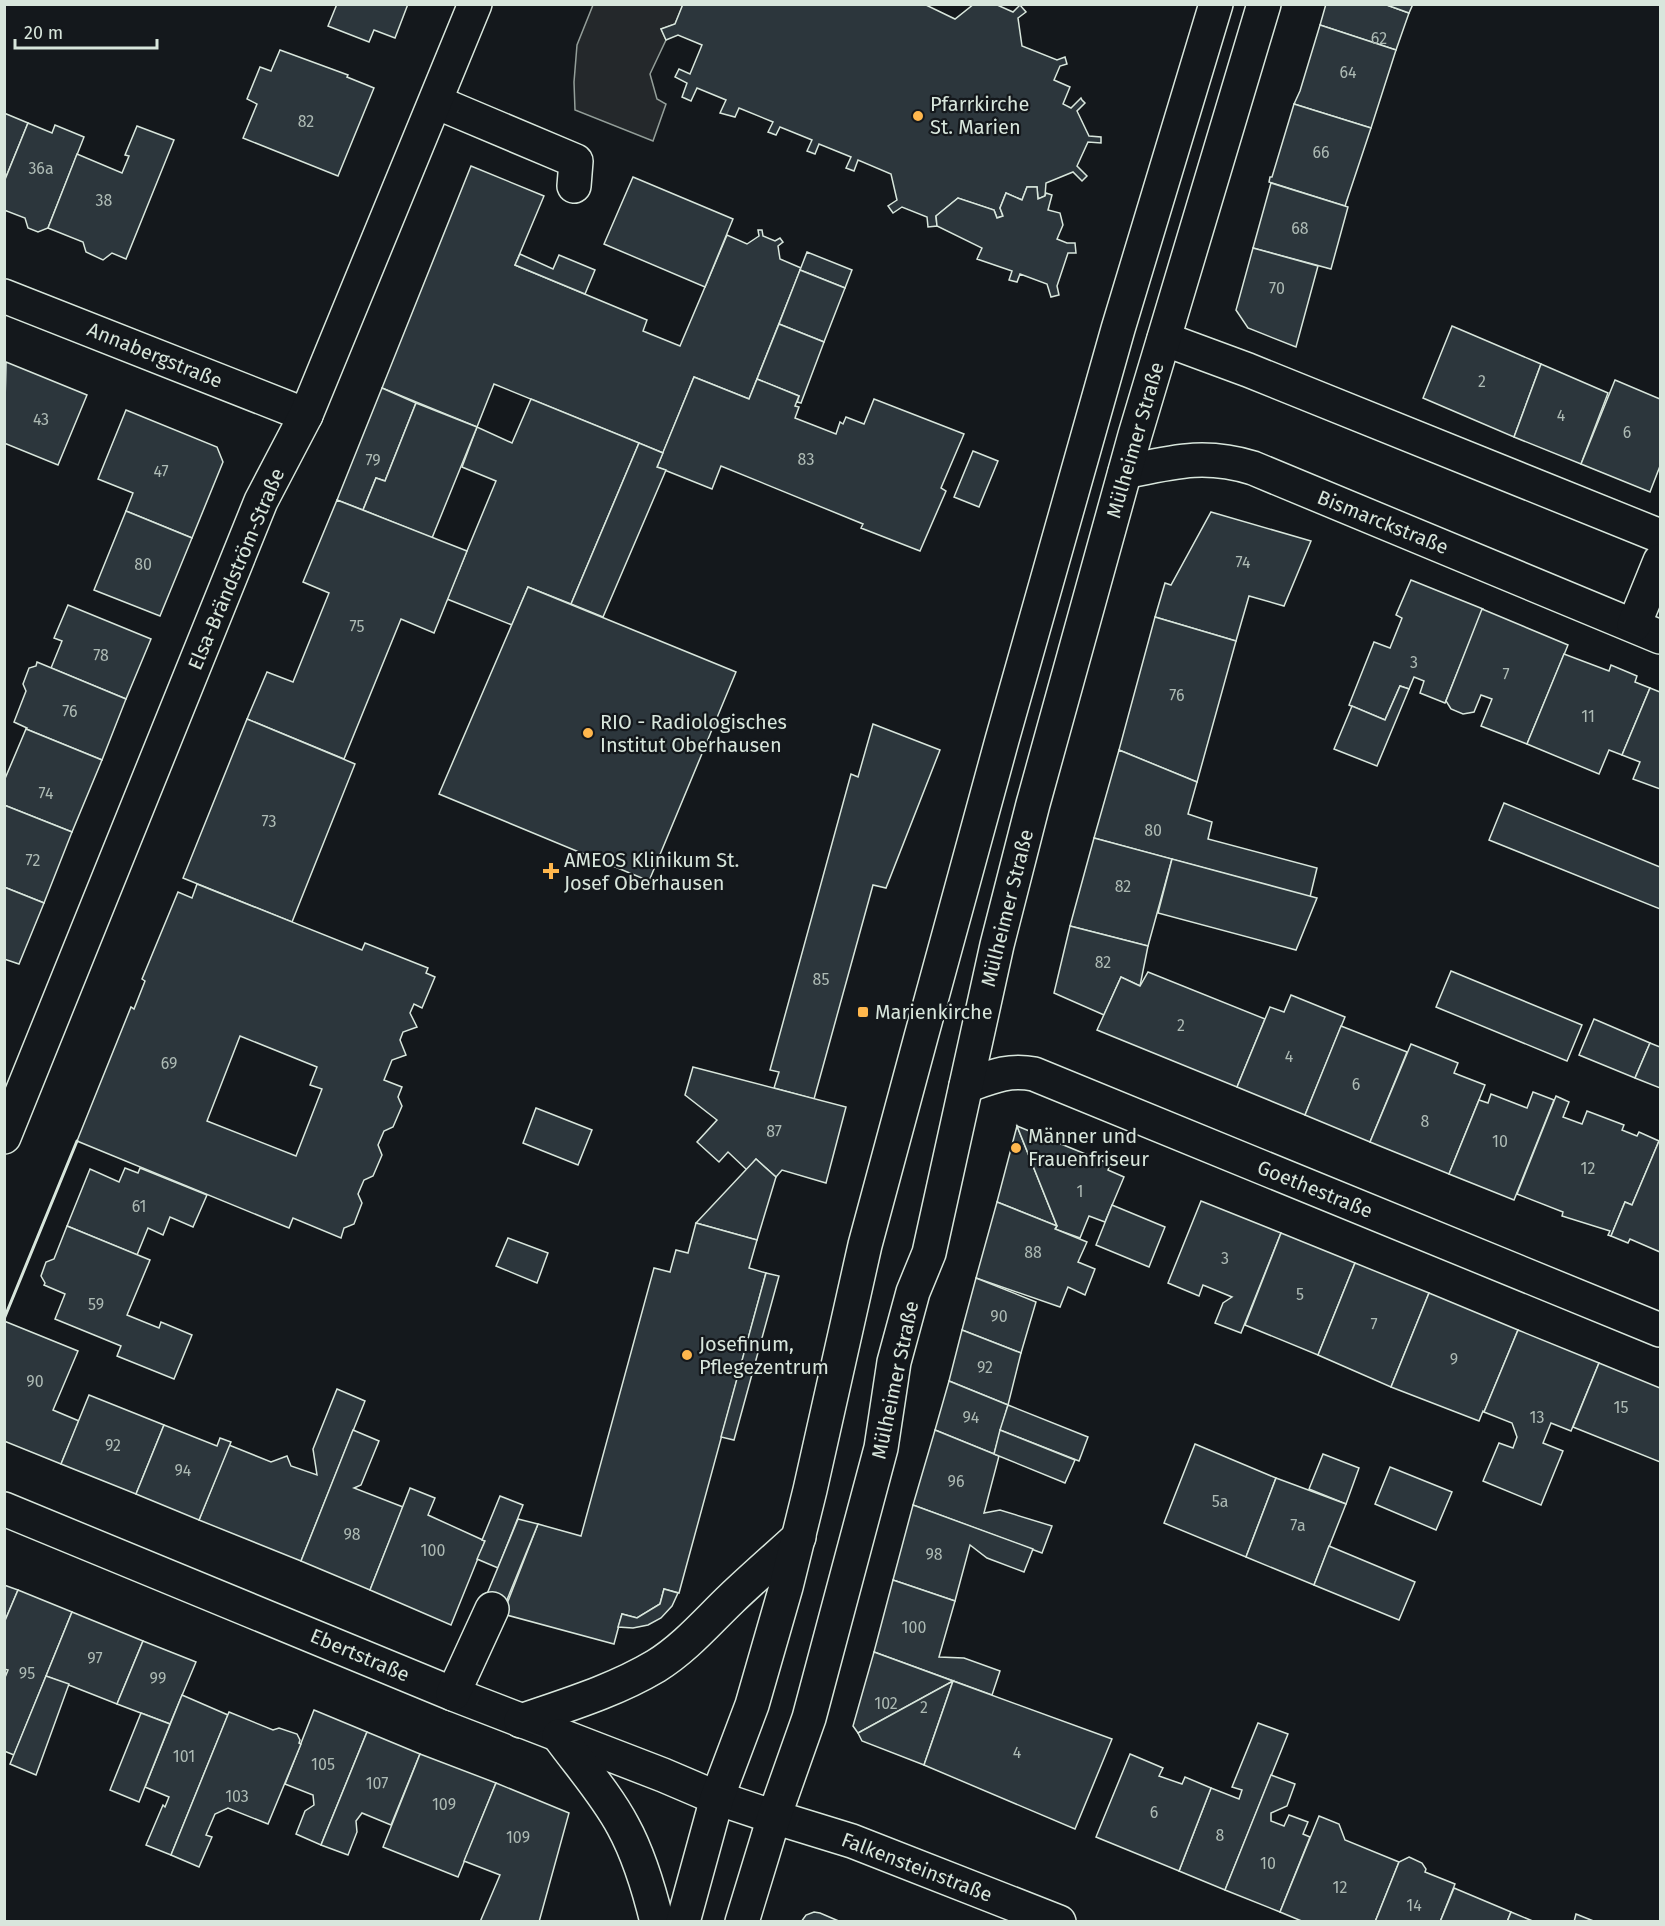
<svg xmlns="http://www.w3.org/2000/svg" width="1665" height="1926" viewBox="0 0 1665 1926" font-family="'Fira Sans',sans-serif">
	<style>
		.parking { fill: #24282b; stroke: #939e99; stroke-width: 1.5 }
		.building { fill: #2c363c; stroke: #d8e6dc; stroke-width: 1.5; fill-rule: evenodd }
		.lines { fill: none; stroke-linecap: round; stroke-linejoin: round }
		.minor-casing { stroke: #d8e6dc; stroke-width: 36 }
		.major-casing { stroke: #d8e6dc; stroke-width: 36 }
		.minor { stroke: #14181c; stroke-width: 33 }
		.major { stroke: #14181c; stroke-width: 33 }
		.wall { stroke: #d8e6dc; stroke-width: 3 }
		.poi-dot { fill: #ffb74d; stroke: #14181c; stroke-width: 2 }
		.labels { text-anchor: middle; stroke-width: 4.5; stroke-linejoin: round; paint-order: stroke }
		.number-label { font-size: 16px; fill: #adbab4 }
		.poi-label { font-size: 20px; fill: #d8e6dc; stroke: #14181c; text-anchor: start }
		.street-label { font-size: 20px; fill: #d8e6dc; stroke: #14181c }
	</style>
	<rect width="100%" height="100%" fill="#14181c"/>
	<!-- parking -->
	<path class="parking" d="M593,5H683L675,24L661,29L666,40L650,74L657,99L666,104L653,141L575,110L574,82L577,45Z"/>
	<!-- building -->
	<g class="building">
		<path d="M337,4H408L395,38L374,30L369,42L328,26Z"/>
		<path d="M683,4H924L955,19L974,4H995L1013,12L1020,5L1026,12L1018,18L1022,46L1057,60L1065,57L1067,64L1060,66L1054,80L1070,87L1063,104L1071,108L1081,98L1082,100L1085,103L1077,111L1089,136L1101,137V143L1088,142L1077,166L1087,176L1082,181L1073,172L1046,183L1045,196L1038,199L1037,187H1027L1022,200L1006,193L1000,208L1003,216L997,218L994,210L958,198L936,216L937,226L928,227L927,217L902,207L893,213L888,206L897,200L891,174L858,160L854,171L846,168L851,157L819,144L815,154L807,151L812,140L780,127L776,135L768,132L773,122L739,108L735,117L720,113L726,100L697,88L691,101L682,97L687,83L675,77L679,69L690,74L702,45L678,35L666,40L661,29L675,24Z"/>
		<path d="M1326,4H1384L1409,13L1396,50L1320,25Z"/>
		<path d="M1384,4H1413L1409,13Z"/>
		<path d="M1320,25L1396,50L1371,128L1294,104L1300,91Z"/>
		<path d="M280,50L348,75L347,77L374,88L338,176L243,138L257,104L247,99L260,67L271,71Z"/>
		<path d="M1294,104L1371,128L1345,206L1269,182L1270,177H1272Z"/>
		<path d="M4,113L28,123L4,182Z"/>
		<path d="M28,123L52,133L55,125L84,137L48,228L38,232L28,228L25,218L4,210V182Z"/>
		<path d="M137,126L174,140L126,259L112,253L103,260L86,252L83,242L48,228L77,154L122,173L129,156L125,155Z"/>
		<path d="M471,166L544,196L515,265L647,320L643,331L680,346L727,235L747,244L759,236L758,230H762L763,236L775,241L780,238L783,242L778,246L780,259L801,268L749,399L694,377L663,453L494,384L477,427L382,388Z"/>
		<path d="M633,177L733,219L705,287L604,244Z"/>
		<path d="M1271,183L1348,207L1331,269L1253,248Z"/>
		<path d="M1027,187H1037L1038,199L1045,196L1046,193L1052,195L1048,210L1060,213L1063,225L1057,239L1067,243H1075L1076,253H1068L1057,286L1059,295L1051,297L1047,284L1020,274L1017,282L1009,280L1012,271L977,259L982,248L937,226L936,216L958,198L994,210L997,218L1003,216L1000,208L1006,193L1022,200Z"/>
		<path d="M1253,248L1318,266L1296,347L1248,328L1236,310Z"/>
		<path d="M807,252L852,270L845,288L800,270Z"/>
		<path d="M520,254L553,269L559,255L595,270L585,294L515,265Z"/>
		<path d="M800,270L845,288L824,342L779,324Z"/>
		<path d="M779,324L824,342L801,403L797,402L799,396L757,379Z"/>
		<path d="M1452,326L1541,364L1514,437L1423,398Z"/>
		<path d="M6,362L87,395L58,465L4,443Z"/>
		<path d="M1541,364L1608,393L1581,464L1514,437Z"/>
		<path d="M694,377L749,399L757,379L799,396L795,406L799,407L795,418L836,434L840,422L843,424L846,417L864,424L874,399L964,434L941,488L946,491L920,551L861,528L863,524L721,466L712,489L657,467Z"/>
		<path d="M1615,380L1660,399V466L1650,492L1581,464Z"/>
		<path d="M382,388L416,403L385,481L376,478L363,510L337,500Z"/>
		<path d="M531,399L639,443L571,604L528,587L512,625L447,599L496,481L462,467L477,427L512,443Z"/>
		<path d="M416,403L477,427L432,538L363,510L376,478L385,481Z"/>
		<path d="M126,410L217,447L223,462L192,538L126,511L133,493L98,479Z"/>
		<path d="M639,443L663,453L657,467L666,470L603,617L571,604Z"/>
		<path d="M973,451L998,461L979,507L954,497Z"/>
		<path d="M337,500L467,551L434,633L401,619L344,759L247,719L267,672L293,682L329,593L303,582Z"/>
		<path d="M126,511L192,538L160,616L94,590Z"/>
		<path d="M1211,512L1311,541L1284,606L1249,596L1236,641L1155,617L1165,583L1171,585Z"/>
		<path d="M1411,580L1483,609L1445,703L1420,693L1424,681L1414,677L1409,689L1400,686L1385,720L1349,705L1374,642L1390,648L1402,618L1396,615Z"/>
		<path d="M528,587L736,672L649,881L439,794Z"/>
		<path d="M68,605L151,639L126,699L51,668L62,641L54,638Z"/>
		<path d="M1482,609L1568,645L1527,744L1481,726L1492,699L1481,695L1474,712L1463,714L1451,709L1446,701Z"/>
		<path d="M1155,617L1236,641L1197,782L1119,750Z"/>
		<path d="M1564,654L1609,671L1611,665L1637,676L1635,682L1650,688L1622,755L1609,750L1599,774L1527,744Z"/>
		<path d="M37,662L126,699L102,760L26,729L27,728L14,722L26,691L23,684L29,668L36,666Z"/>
		<path d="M1400,686L1409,689L1377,766L1334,749L1352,706L1385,720Z"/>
		<path d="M1650,688L1660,692V789L1633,779L1640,762L1622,755Z"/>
		<path d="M247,719L355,764L292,922L183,878Z"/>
		<path d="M873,724L940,750L886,888L873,885L814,1099L774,1088L779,1072L770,1070L851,774L858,777Z"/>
		<path d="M26,729L102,760L72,832L4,805V781Z"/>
		<path d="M1119,750L1197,782L1188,814L1212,822L1208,839L1317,868L1310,897L1094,838Z"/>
		<path d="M1504,803L1660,867V909L1489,840Z"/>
		<path d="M4,805L72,832L44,903L4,887Z"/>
		<path d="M1094,838L1172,859L1148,946L1070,926Z"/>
		<path d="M1172,859L1317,898L1296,950L1158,913Z"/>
		<path d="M197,884L362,950L365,943L428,968L426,973L435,977L422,1008L414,1004L410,1013L417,1027L403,1032L400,1040L406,1055L392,1060L384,1080L402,1087L398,1097L402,1106L393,1127L384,1131L378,1145L382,1155L373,1176L364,1180L358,1194L362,1203L354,1224L344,1228L341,1238L293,1218L289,1228L77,1141L131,1007L134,1009L145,981L142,979L178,892L192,898ZM240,1036L317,1067L310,1085L322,1089L296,1156L207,1121Z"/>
		<path d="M4,887L44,903L19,964L4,959Z"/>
		<path d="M1070,926L1148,946L1140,986L1121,977L1104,1015L1054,993Z"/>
		<path d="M1451,971L1582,1025L1567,1061L1436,1007Z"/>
		<path d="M1148,972L1265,1019L1237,1087L1097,1030L1121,977L1140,986Z"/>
		<path d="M1291,995L1345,1017L1305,1115L1237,1087L1270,1007L1284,1012Z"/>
		<path d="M1594,1019L1650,1043L1635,1078L1579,1055Z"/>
		<path d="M1341,1026L1407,1052L1370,1142L1305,1115Z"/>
		<path d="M1650,1043L1660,1047V1088L1635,1078Z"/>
		<path d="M1411,1044L1458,1063L1454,1073L1485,1085L1449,1174L1370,1142Z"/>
		<path d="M693,1067L846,1107L826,1183L782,1170L776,1177L756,1159L747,1170L728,1152L719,1162L697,1142L717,1120L685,1095Z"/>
		<path d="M1533,1092L1554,1100L1514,1200L1449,1174L1479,1100L1488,1103L1491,1094L1527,1108Z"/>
		<path d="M1556,1096L1569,1102L1563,1117L1582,1124L1587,1111L1624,1125L1622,1130L1637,1136L1639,1132L1659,1141L1632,1205L1625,1202L1611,1236L1608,1235L1610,1231L1562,1216L1563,1212L1517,1194Z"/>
		<path d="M536,1108L592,1130L578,1165L523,1143Z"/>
		<path d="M1017,1126L1057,1226L997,1202Z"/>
		<path d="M1017,1126L1110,1164L1108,1170L1124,1177L1105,1222L1089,1216L1080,1238L1055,1229L1057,1226Z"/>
		<path d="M1659,1141L1660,1142V1252L1630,1239L1628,1243L1611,1236L1625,1202L1632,1205Z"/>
		<path d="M756,1159L776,1177L757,1240L696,1223Z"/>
		<path d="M125,1168L138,1173L140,1168L207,1195L193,1227L170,1217L163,1235L148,1228L137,1255L67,1226L90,1169L119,1182Z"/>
		<path d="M1201,1201L1281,1233L1241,1333L1215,1323L1223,1303L1232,1297L1203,1285L1199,1296L1168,1283Z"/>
		<path d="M997,1202L1057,1226L1055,1229L1087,1242L1078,1262L1095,1269L1085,1295L1068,1287L1060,1307L976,1278Z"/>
		<path d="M1112,1205L1165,1227L1149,1267L1096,1245Z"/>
		<path d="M696,1223L757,1240L749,1268L766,1273L679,1593L664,1589L660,1604L637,1618L622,1614L614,1644L503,1614L538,1524L581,1536L654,1268L670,1272L676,1250L688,1253Z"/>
		<path d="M67,1226L150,1260L127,1315L159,1328L161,1322L192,1335L174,1379L117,1356L121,1346L55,1319L65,1294L44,1285L45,1283L41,1276L46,1262L54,1259Z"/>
		<path d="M1281,1233L1355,1263L1318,1355L1245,1325Z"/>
		<path d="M508,1238L548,1253L537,1283L496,1266Z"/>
		<path d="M1355,1263L1429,1293L1391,1387L1318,1355Z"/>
		<path d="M766,1273L779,1276L734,1440L721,1437Z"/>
		<path d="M976,1278L1036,1302L1021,1353L962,1330Z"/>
		<path d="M1429,1293L1518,1330L1484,1412L1483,1411L1479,1421L1391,1387Z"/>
		<path d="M4,1321L78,1351L53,1410L79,1421L61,1464L4,1441Z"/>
		<path d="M962,1330L1021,1353L1008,1405L949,1381Z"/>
		<path d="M1518,1330L1599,1363L1571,1431L1551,1423L1543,1443L1563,1451L1541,1505L1483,1481L1499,1443L1513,1448L1517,1437L1512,1423L1484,1412Z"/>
		<path d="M1599,1363L1660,1388V1462L1573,1427Z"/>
		<path d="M949,1381L1008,1405L994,1454L935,1430Z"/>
		<path d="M337,1389L365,1401L301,1561L199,1520L229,1445L271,1462L287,1456L291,1466L317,1475L313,1449Z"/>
		<path d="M89,1395L164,1425L136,1494L61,1464Z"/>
		<path d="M1008,1405L1088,1437L1079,1461L1000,1430Z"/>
		<path d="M164,1425L217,1446L220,1438L231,1442L199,1520L136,1494Z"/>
		<path d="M353,1430L379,1441L361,1485L354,1488L403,1507L370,1590L301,1561Z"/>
		<path d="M935,1430L999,1456L984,1513L1000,1510L1052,1526L1042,1553L913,1505Z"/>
		<path d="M1000,1430L1075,1460L1065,1483L994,1454Z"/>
		<path d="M1195,1444L1276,1478L1246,1557L1164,1523Z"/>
		<path d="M1323,1454L1359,1468L1346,1504L1309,1489Z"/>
		<path d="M1390,1467L1452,1492L1436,1530L1375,1504Z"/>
		<path d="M1276,1478L1346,1504L1314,1585L1246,1557Z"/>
		<path d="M410,1488L435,1498L428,1515L485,1541L451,1625L370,1590Z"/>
		<path d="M500,1496L523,1505L498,1568L477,1559L485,1541L482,1540Z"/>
		<path d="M913,1505L1033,1549L1024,1572L987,1558L970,1545L955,1601L893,1580Z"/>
		<path d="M518,1519L538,1524L502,1612L482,1606Z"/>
		<path d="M1329,1546L1415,1582L1399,1620L1314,1585Z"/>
		<path d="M893,1580L955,1601L939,1657L964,1658L1000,1671L992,1695L874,1652Z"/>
		<path d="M4,1585L18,1590L4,1623Z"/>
		<path d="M664,1589L678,1593L672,1606L661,1618L648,1625L633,1628L618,1627L622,1614L637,1618L660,1604Z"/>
		<path d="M18,1590L72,1612L14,1755L4,1751V1680L8,1670L4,1669V1623Z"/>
		<path d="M72,1612L143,1641L117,1704L46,1676Z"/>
		<path d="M143,1641L196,1662L170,1724L117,1704Z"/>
		<path d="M874,1652L953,1681L858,1733L853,1726Z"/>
		<path d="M46,1676L69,1684L36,1775L10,1764Z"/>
		<path d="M953,1681L924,1765L862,1741L858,1733Z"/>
		<path d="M953,1681L1112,1739L1075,1829L924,1765Z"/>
		<path d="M182,1695L228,1715L171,1855L146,1845L163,1805L165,1807L169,1797L145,1787Z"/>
		<path d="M314,1710L367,1732L321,1845L296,1834L305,1811L314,1805L313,1795L285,1784Z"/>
		<path d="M229,1712L273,1730L279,1728L297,1734L300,1740L299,1743L301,1744L268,1824L228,1808L215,1814L206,1835L212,1837L199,1867L171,1855Z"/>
		<path d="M141,1713L170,1724L139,1802L110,1790Z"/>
		<path d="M1258,1723L1288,1734L1225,1890L1179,1871L1211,1788L1239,1799L1242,1790L1232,1787Z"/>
		<path d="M367,1732L420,1754L391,1825L362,1813L356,1821L357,1832L348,1855L321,1845Z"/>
		<path d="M420,1754L496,1783L458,1877L383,1847Z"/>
		<path d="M1130,1754L1163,1768L1159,1776L1182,1784L1185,1777L1211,1788L1179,1871L1096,1837Z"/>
		<path d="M1271,1775L1295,1784L1287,1806L1271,1813V1821L1284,1826L1289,1815L1308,1822L1303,1834L1310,1837L1280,1912L1225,1890Z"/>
		<path d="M496,1783L569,1813L539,1922H480L500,1875L464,1861Z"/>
		<path d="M1319,1816L1339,1824L1345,1840L1399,1862L1375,1922H1304L1280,1912Z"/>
		<path d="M1409,1857L1422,1863L1426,1869L1425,1872L1455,1884L1440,1922H1375L1399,1862Z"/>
		<path d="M1454,1888L1511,1912L1507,1922H1440Z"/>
		<path d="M814,1912L820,1913L841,1922H801L806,1915Z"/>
		<path d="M1511,1912L1535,1922H1507Z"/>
		<path d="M1576,1914L1596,1922H1574Z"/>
	</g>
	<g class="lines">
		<!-- minor casing -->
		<g class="minor-casing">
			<g id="minor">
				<path d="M436,102L576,161L574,186"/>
				<path d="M4,296L306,415"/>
				<path d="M1164,339L1248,370L1660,536"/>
				<path d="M1125,472C1173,462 1204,453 1253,468L1660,637"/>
				<path d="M1634,625L1660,561"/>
				<path d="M966,1086C991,1077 1008,1069 1034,1074L1660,1330"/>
				<path d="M4,1137L261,501L306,415L475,4"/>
				<path d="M4,1509L453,1694L663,1775L717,1798"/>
				<path d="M453,1694L492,1609"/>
				<path d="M774,1817L852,1841L1059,1922"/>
			</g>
		</g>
		<!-- major casing -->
		<g class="major-casing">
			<g id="major">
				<path d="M521,1721C567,1705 614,1691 656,1666C685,1648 707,1622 731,1599C753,1578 776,1558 799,1537"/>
				<path d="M559,1736C580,1765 606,1794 623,1826C639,1855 649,1889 657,1922"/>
				<path d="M717,1798L774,1817"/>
				<path d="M683,1922L717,1798L752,1705L786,1587L810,1490L865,1245L921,1037L1002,740L1118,329L1216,4"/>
				<path d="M742,1922L774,1817L809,1718L881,1448L894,1362L913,1292L929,1253L997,945L1033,804L1135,435L1264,4"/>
			</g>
		</g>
		<!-- minor -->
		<use href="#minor" class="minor"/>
		<!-- major -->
		<use href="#major" class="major"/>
		<!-- wall -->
		<path class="wall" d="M4,1319L77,1141"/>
	</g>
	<!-- markers -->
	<g class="poi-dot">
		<circle cx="918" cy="116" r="6"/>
		<circle cx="588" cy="733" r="6"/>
		<path d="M548 862h6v6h6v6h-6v6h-6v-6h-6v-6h6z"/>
		<rect x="857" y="1006" width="12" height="12" rx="3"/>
		<circle cx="1016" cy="1148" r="6"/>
		<circle cx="687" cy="1355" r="6"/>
	</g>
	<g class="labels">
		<!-- number labels -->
		<g class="number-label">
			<text x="1379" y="44">62</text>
			<text x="1348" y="78">64</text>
			<text x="306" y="127">82</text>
			<text x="1321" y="158">66</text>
			<text x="41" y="174">36a</text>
			<text x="104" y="206">38</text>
			<text x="1300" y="234">68</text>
			<text x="1277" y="294">70</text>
			<text x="1482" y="387">2</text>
			<text x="1561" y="421">4</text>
			<text x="41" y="425">43</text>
			<text x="1627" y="438">6</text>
			<text x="806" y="465">83</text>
			<text x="373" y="466">79</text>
			<text x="161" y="477">47</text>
			<text x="1243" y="568">74</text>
			<text x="143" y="570">80</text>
			<text x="357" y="632">75</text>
			<text x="101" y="661">78</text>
			<text x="1414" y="668">3</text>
			<text x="1506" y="680">7</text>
			<text x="1177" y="701">76</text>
			<text x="70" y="717">76</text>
			<text x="1588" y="722">11</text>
			<text x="46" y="799">74</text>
			<text x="269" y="827">73</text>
			<text x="1153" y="836">80</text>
			<text x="33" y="866">72</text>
			<text x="1123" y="892">82</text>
			<text x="1103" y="968">82</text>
			<text x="821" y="985">85</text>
			<text x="1181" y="1031">2</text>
			<text x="1289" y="1062">4</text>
			<text x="169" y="1069">69</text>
			<text x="1356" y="1090">6</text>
			<text x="1425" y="1127">8</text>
			<text x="774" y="1137">87</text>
			<text x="1500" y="1147">10</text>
			<text x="1588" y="1174">12</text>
			<text x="1080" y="1197">1</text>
			<text x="139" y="1212">61</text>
			<text x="1033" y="1258">88</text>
			<text x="1225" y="1264">3</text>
			<text x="1300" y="1300">5</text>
			<text x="96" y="1310">59</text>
			<text x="999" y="1322">90</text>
			<text x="1374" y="1330">7</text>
			<text x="1454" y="1365">9</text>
			<text x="985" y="1373">92</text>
			<text x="35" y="1387">90</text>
			<text x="1621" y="1413">15</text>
			<text x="971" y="1423">94</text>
			<text x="1537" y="1423">13</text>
			<text x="113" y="1451">92</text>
			<text x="183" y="1476">94</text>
			<text x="956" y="1487">96</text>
			<text x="1220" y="1507">5a</text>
			<text x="1298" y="1531">7a</text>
			<text x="352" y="1540">98</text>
			<text x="433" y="1556">100</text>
			<text x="934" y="1560">98</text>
			<text x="914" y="1633">100</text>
			<text x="95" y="1664">97</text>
			<text x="27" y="1679">95</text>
			<text x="158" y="1684">99</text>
			<text x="886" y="1709">102</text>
			<text x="924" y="1713">2</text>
			<text x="1017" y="1758">4</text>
			<text x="184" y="1762">101</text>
			<text x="323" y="1770">105</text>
			<text x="377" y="1789">107</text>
			<text x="237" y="1802">103</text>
			<text x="444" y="1810">109</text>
			<text x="1154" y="1818">6</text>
			<text x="1220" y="1841">8</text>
			<text x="518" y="1843">109</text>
			<text x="1268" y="1869">10</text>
			<text x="1340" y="1893">12</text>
			<text x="1414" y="1911">14</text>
		</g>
		<!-- poi labels -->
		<g class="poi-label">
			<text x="930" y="111">Pfarrkirche<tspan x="930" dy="23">St. Marien</tspan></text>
			<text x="600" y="729">RIO - Radiologisches<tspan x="600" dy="23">Institut Oberhausen</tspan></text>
			<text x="564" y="867">AMEOS Klinikum St.<tspan x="564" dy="23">Josef Oberhausen</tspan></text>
			<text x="875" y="1019">Marienkirche</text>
			<text x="1028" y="1143">Männer und<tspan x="1028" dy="23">Frauenfriseur</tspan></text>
			<text x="699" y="1351">Josefinum,<tspan x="699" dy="23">Pflegezentrum</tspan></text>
		</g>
		<!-- street labels -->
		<g class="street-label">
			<text transform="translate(155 355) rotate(22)" y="7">Annabergstraße</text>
			<text transform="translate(1135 440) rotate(-74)" y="7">Mülheimer Straße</text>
			<text transform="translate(1383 522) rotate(22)" y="7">Bismarckstraße</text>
			<text transform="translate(236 569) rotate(-67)" y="7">Elsa-Brändström-Straße</text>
			<text transform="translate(1007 908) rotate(-76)" y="7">Mülheimer Straße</text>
			<text transform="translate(1315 1189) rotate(22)" y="7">Goethestraße</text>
			<text transform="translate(895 1380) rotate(-78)" y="7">Mülheimer Straße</text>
			<text transform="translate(360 1655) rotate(23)" y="7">Ebertstraße</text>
			<text transform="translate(917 1867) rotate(21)" y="7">Falkensteinstraße</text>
		</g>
	</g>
	<!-- border -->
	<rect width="1665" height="1926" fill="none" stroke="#d8e6dc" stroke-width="12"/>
	<!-- scale -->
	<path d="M15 39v9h142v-9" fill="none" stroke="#d8e6dc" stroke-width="3"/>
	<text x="24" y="39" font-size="18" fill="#d8e6dc" stroke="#14181c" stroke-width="4.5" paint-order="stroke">20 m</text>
</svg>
